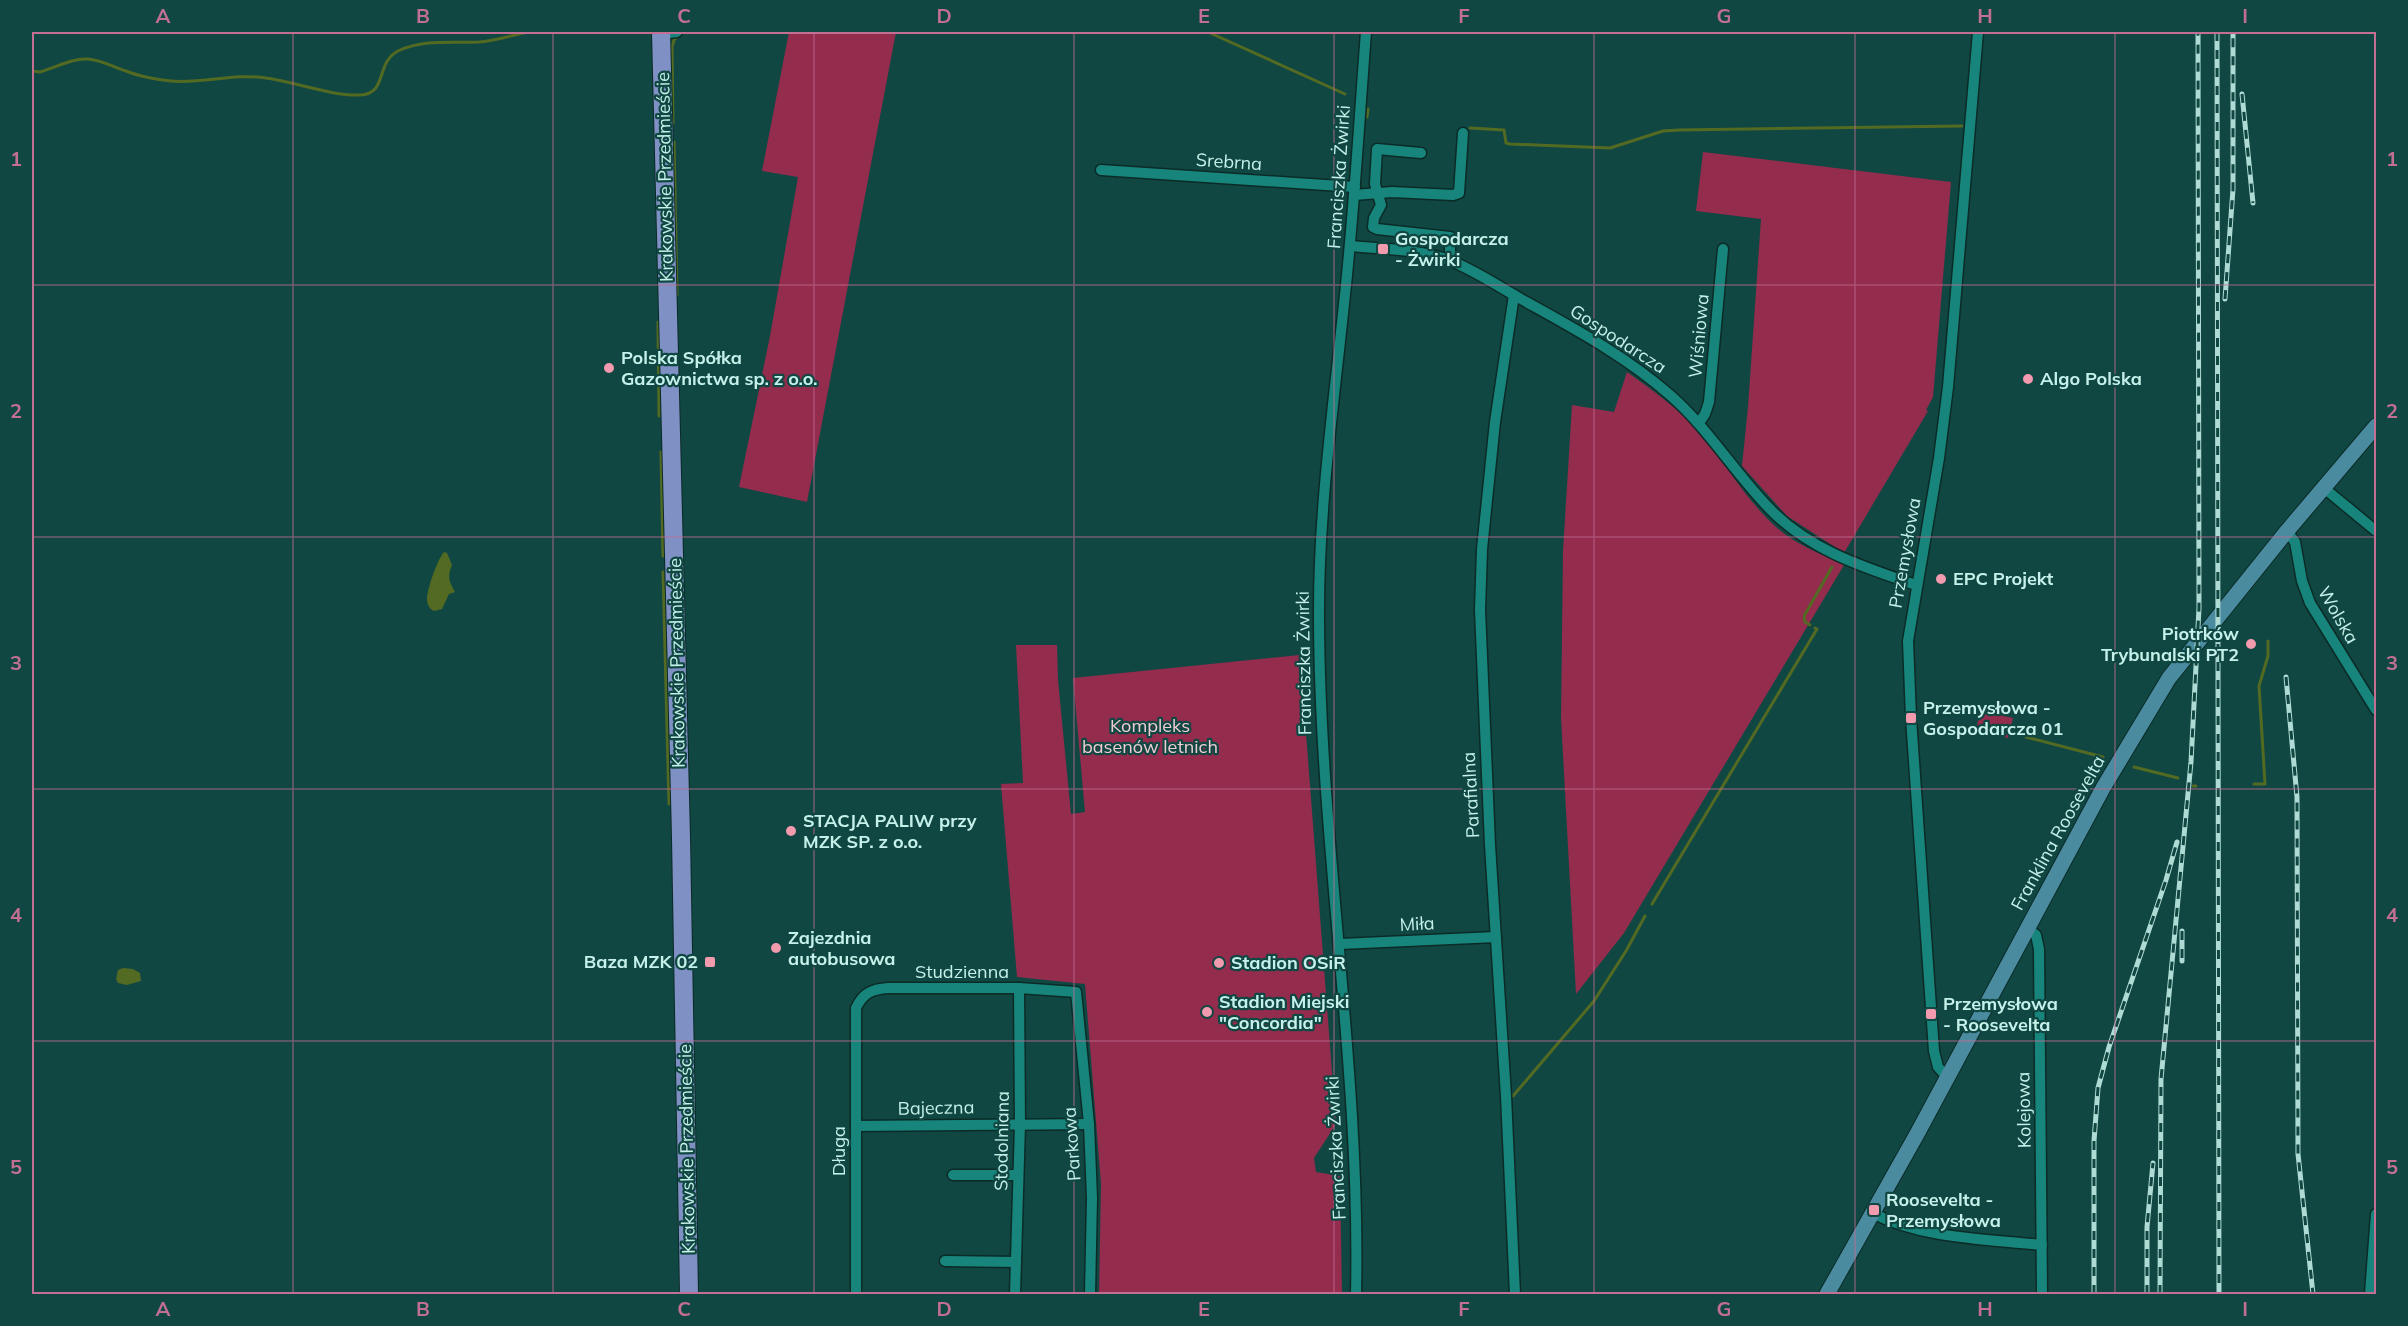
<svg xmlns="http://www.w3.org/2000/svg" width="2408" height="1326" viewBox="0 0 2408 1326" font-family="Mulish,sans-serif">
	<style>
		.green { fill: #932c4d }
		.water { fill: #536a23 }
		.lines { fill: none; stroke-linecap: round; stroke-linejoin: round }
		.stream { stroke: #536a23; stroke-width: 3 }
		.street-casing { stroke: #0b2b27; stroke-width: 13 }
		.secondary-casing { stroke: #0b2b27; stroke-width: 17 }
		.primary-casing { stroke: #0b2b27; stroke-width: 20 }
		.street { stroke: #17857b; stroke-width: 10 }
		.secondary { stroke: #4b8b9f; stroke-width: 15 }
		.primary { stroke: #7f91c4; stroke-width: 18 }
		.rail-casing { stroke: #aedbd4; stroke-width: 5 }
		.rail { stroke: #114742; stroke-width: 3; stroke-dasharray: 9; stroke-linecap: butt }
		.grid { fill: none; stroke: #c36f94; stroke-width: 1.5; stroke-opacity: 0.55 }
		.poi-dot { fill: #f29aae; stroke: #114742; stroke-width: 2 }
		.labels { text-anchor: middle; stroke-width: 4.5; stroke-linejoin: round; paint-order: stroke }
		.street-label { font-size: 18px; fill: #c5f1ea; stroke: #114742 }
		.poi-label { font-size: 18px; font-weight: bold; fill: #c5f1ea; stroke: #114742; text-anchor: start }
		.park-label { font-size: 18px; fill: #efcdd3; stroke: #114742 }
		.neatline { fill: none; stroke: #c36f94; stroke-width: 2 }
		.grid-label { font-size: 20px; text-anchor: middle; font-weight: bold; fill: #c36f94 }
	</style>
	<rect width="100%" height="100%" fill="#114742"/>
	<!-- green -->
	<g class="green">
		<path d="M789,32H896L807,502L739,487L770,336L798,177L762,171Z"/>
		<path d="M1703,152L1951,182L1933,397L1926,410L1928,411L1844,553L1787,516L1742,466L1748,407L1761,219L1696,211Z"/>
		<path d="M1627,372C1652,390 1678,408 1698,431C1725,462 1745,499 1776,527C1795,544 1821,554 1844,565L1624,933L1576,994L1561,718L1563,551L1572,405L1614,412Z"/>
		<path d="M1016,645H1057L1058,680L1071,814L1085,812L1073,678L1300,655L1336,1124L1314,1158L1316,1172L1340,1176L1342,1294H1099L1101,1184L1085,984L1017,977L1001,784L1023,783Z"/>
		<path d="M1980,711L2013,718L2008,738L1976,731Z"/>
	</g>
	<!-- water -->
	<g class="water">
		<path d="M444,552L447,553L452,565C447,577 449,581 455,592L449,594L442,609L434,611C430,609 427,605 427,599C427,590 437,560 444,552Z"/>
		<path d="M123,968L133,969L140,973L141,981L127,985L118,983L116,979L118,970Z"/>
	</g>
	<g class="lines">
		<!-- stream -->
		<g class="stream">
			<path d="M1208,32L1345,94"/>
			<path d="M32,71L40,72C55,68 72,58 88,59C101,60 114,67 126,71C138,76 158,80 171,81C203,84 234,73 266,78C296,82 330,96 360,95C388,94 375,63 398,51C424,39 452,43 479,42C495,41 512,35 528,32"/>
			<path d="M1367,117L1368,109"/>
			<path d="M673,123L672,47L674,40L678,36"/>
			<path d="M1470,128L1504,130L1506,143L1510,144L1610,148L1663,131L1679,130L1962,126"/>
			<path d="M674,142L677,295"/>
			<path d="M658,322L659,416"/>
			<path d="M661,452L663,556"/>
			<path d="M663,572L669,804"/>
			<path d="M1810,625L1805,622L1804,616L1832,567"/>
			<path d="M2026,737L2103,757"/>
			<path d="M2134,767L2178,778"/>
			<path d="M2254,784H2265L2259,686L2268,656V641"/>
			<path d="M2193,786H2196"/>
			<path d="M1652,904L1817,629L1815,628"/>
			<path d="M1513,1096L1594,1001L1626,951L1645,916"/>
		</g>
		<!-- street casing -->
		<g class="street-casing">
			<g id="street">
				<path d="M661,34L677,32"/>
				<path d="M1421,153L1377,149L1375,184L1381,205L1374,218L1373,227L1377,229L1450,237V261"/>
				<path d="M1101,170L1355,187"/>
				<path d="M1354,195L1392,192L1453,195L1459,193L1463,133"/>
				<path d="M1350,246C1382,249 1419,249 1449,260C1474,270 1498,286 1521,299C1573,328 1626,356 1670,395C1708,428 1734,472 1769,508C1809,550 1863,567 1916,585"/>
				<path d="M1514,295L1495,422L1482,549L1480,610L1490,845L1506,1096L1515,1294"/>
				<path d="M1699,423L1705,414L1709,402L1723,249"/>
				<path d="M2324,488L2376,531"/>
				<path d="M2287,531L2295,542L2302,581L2310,603L2376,710"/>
				<path d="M2028,929L2036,935L2039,949L2042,1294"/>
				<path d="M1340,944L1496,937"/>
				<path d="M1947,1077L1938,1067L1934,1051L1911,718L1908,641L1939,458L1948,387L1978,32"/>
				<path d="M856,1126L1089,1124"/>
				<path d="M953,1175H1018"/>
				<path d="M1872,1213C1924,1239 1985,1239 2042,1245"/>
				<path d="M945,1261L1016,1262"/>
				<path d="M856,1294V1008C863,993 872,989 888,988H1019L1076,992L1089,1124L1092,1198L1090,1294"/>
				<path d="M1015,1294L1020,1124L1019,988"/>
				<path d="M1356,1294C1361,1069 1320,846 1319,621C1318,515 1333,410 1344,304C1354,214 1359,123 1366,32"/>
				<path d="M2370,1294L2376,1214"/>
			</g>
		</g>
		<!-- secondary casing -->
		<g class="secondary-casing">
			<path id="secondary" d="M1827,1294L1917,1134L2103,788L2169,678L2287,531L2376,426"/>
		</g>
		<!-- primary casing -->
		<g class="primary-casing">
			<path id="primary" d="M661,32L681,837L689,1294"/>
		</g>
		<!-- street -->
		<use href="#street" class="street"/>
		<!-- secondary -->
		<use href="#secondary" class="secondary"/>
		<!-- primary -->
		<use href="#primary" class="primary"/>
		<!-- rail casing -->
		<g class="rail-casing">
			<g id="rail">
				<path d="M2217,32L2219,1294"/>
				<path d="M2242,94L2253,203"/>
				<path d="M2225,299L2233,189V32"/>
				<path d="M2286,677L2297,797L2298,1154L2313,1294"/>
				<path d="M2182,931V961"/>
				<path d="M2094,1294V1141L2098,1088L2109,1047L2166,880L2177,842"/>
				<path d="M2147,1294V1227L2153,1163"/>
				<path d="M2160,1294L2161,1079L2191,762L2199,608L2198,32"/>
			</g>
		</g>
		<!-- rail -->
		<use href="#rail" class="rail"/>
	</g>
	<!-- grid -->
	<path class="grid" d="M293,32V1294M553,32V1294M814,32V1294M1074,32V1294M1334,32V1294M1594,32V1294M1855,32V1294M2115,32V1294M32,285H2376M32,537H2376M32,789H2376M32,1041H2376"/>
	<!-- markers -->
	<g class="poi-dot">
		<rect x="1377" y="243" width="12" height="12" rx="3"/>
		<circle cx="609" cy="368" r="6"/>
		<circle cx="2028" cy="379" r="6"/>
		<circle cx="1941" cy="579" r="6"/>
		<circle cx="2251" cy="644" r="6"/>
		<rect x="1905" y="712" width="12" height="12" rx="3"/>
		<circle cx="791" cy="831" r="6"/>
		<circle cx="776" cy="948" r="6"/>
		<rect x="704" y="956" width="12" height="12" rx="3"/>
		<circle cx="1219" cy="963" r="6"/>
		<circle cx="1207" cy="1012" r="6"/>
		<rect x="1925" y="1008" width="12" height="12" rx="3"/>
		<rect x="1868" y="1204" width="12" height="12" rx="3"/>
	</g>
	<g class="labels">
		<!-- street labels -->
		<g class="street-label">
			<text transform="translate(1229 162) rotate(4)" y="6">Srebrna</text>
			<text transform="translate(665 177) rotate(-91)" y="6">Krakowskie Przedmieście</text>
			<text transform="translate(1339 177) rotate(-86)" y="6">Franciszka Żwirki</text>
			<text transform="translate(1699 336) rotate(-85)" y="6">Wiśniowa</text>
			<text transform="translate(1618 339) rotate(33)" y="6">Gospodarcza</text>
			<text transform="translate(1905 553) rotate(-80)" y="6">Przemysłowa</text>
			<text transform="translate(2338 615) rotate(60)" y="6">Wolska</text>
			<text transform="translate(677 663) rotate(-91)" y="6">Krakowskie Przedmieście</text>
			<text transform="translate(1304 663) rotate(-91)" y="6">Franciszka Żwirki</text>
			<text transform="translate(1471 795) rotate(-93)" y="6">Parafialna</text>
			<text transform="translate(2058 833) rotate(-61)" y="6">Franklina Roosevelta</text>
			<text transform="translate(1417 924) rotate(-3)" y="6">Miła</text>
			<text x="962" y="978">Studzienna</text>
			<text transform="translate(936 1108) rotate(-1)" y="6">Bajeczna</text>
			<text transform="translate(2024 1110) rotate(-91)" y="6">Kolejowa</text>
			<text transform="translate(1002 1141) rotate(-89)" y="6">Stodolniana</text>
			<text transform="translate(1072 1144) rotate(-94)" y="6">Parkowa</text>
			<text transform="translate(1336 1148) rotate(-93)" y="6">Franciszka Żwirki</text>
			<text transform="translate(687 1149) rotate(-91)" y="6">Krakowskie Przedmieście</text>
			<text transform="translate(839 1151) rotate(-90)" y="6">Długa</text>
		</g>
		<!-- poi labels -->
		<g class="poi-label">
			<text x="1395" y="245">Gospodarcza<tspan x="1395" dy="21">- Żwirki</tspan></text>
			<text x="621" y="364">Polska Spółka<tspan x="621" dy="21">Gazownictwa sp. z o.o.</tspan></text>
			<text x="2040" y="385">Algo Polska</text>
			<text x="1953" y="585">EPC Projekt</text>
			<text x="2239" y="640" text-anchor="end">Piotrków<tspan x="2239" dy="21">Trybunalski PT2</tspan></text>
			<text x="1923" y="714">Przemysłowa -<tspan x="1923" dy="21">Gospodarcza 01</tspan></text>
			<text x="803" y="827">STACJA PALIW przy<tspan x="803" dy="21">MZK SP. z o.o.</tspan></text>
			<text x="788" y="944">Zajezdnia<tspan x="788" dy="21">autobusowa</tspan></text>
			<text x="698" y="968" text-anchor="end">Baza MZK 02</text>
			<text x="1231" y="969">Stadion OSiR</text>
			<text x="1219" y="1008">Stadion Miejski<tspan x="1219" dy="21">"Concordia"</tspan></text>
			<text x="1943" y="1010">Przemysłowa<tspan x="1943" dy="21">- Roosevelta</tspan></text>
			<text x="1886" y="1206">Roosevelta -<tspan x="1886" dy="21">Przemysłowa</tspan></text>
		</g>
		<!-- park labels -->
		<g class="park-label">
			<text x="1150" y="732">Kompleks<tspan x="1150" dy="21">basenów letnich</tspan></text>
		</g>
	</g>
	<!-- border -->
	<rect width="2408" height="1326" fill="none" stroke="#114742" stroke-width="66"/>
	<rect x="33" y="33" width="2342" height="1260" class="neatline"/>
	<g class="grid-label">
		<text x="163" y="23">A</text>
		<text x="423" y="23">B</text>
		<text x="684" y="23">C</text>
		<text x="944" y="23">D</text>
		<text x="1204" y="23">E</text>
		<text x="1464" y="23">F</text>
		<text x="1724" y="23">G</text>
		<text x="1985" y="23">H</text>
		<text x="2245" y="23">I</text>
		<text x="16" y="166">1</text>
		<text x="2392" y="166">1</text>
		<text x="16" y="418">2</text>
		<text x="2392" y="418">2</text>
		<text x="16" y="670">3</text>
		<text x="2392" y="670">3</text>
		<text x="16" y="922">4</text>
		<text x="2392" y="922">4</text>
		<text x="16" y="1174">5</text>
		<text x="2392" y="1174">5</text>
		<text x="163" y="1316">A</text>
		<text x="423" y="1316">B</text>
		<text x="684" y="1316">C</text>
		<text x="944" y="1316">D</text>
		<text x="1204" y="1316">E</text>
		<text x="1464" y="1316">F</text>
		<text x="1724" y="1316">G</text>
		<text x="1985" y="1316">H</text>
		<text x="2245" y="1316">I</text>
	</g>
</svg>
